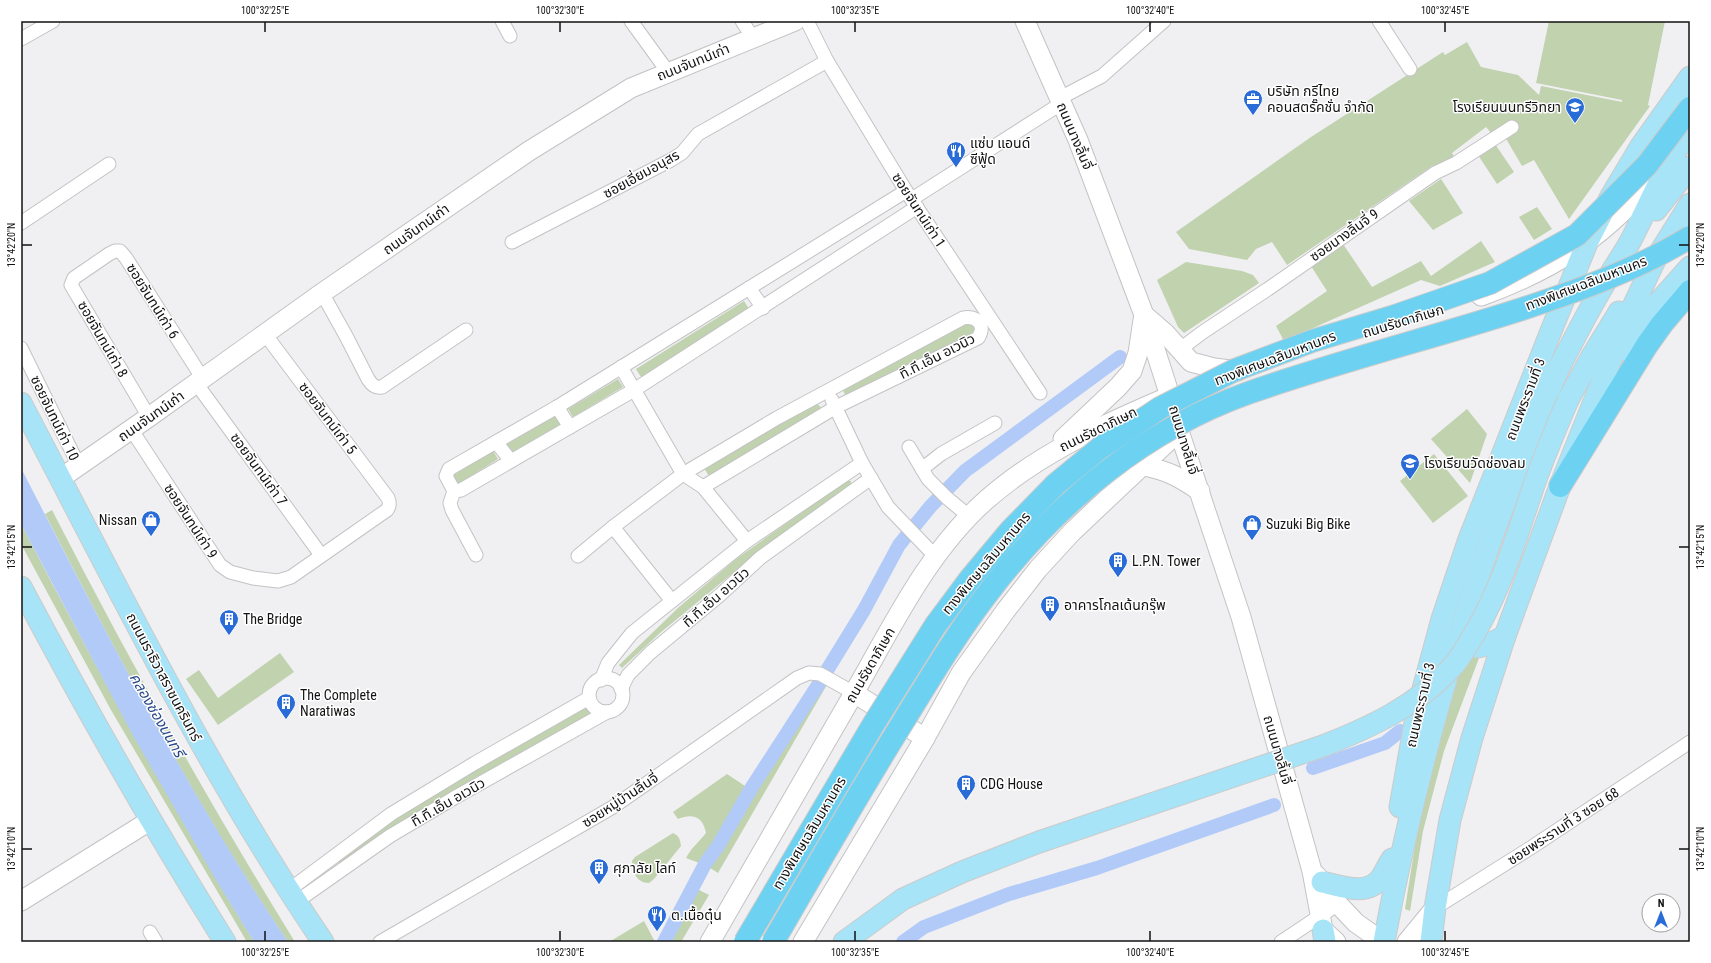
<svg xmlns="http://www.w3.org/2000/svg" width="1711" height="963" viewBox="0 0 1711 963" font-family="'Roboto Condensed','Noto Sans Thai',sans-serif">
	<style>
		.green { fill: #c0d2ae }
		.water { fill: #b2caf7 }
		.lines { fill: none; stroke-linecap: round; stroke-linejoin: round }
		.canal { stroke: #b2caf7; stroke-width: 14 }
		.street-casing { stroke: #c3c3c5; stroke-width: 15 }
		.secondary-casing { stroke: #c3c3c5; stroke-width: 21 }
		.primary-casing { stroke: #cbcbcb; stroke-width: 23 }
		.highway-casing { stroke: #cbcbcb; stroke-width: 24 }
		.street { stroke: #fff; stroke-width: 13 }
		.secondary { stroke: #fff; stroke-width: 19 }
		.primary { stroke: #a7e4f7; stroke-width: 21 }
		.highway { stroke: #6dd2f2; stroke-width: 22 }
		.primary-bridge-casing { stroke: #cbcbcb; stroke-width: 23; stroke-linecap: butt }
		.highway-bridge-casing { stroke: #cbcbcb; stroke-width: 24; stroke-linecap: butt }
		.primary-bridge { stroke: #a7e4f7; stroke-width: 21 }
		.highway-bridge { stroke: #6dd2f2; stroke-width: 22 }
		.ticks { fill: none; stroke: #121213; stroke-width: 1.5 }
		.labels { text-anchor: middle; stroke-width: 3; stroke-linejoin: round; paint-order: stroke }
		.street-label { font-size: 14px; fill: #121213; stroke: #fff }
		.poi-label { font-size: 14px; fill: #121213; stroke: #fff; text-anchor: start }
		.water-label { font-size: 15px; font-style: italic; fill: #2a498b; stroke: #fff }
		.neatline { fill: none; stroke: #121213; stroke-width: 1.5 }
		.ticks-label { font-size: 10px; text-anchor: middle; fill: #121213 }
	</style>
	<rect width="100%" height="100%" fill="#f0f0f3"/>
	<!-- green -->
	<g class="green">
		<path d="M1549,21H1665L1648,105L1650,106L1569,219L1534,160L1522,166L1505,137L1517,129L1511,120L1491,133L1486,127L1452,153L1455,158L1451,160L1432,166L1287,265L1272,242L1256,249L1247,260L1189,249L1176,232L1311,137L1443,52L1445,55L1467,42L1481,67L1518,75L1539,95L1541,86L1622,102V100L1536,83Z"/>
		<path d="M1495,144L1514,172L1497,184L1478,155Z"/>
		<path d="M1441,179L1463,213L1433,230L1409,201Z"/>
		<path d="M1537,207L1552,229L1534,240L1519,217Z"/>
		<path d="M1481,241L1495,262L1440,286L1421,280L1284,341L1276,326L1327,291L1311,266L1343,244L1372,287L1421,261L1431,276Z"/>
		<path d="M1186,262L1242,271L1253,275L1259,283L1184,333L1178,327L1157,280Z"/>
		<path d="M744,301L749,309L641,377L636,369Z"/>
		<path d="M966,321L976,325L977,332L846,397L842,388Z"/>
		<path d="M618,379L623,387L573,417L568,409Z"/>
		<path d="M817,403L822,409L709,476L704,468Z"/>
		<path d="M1467,409L1487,434L1470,483L1431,439Z"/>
		<path d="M556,415L561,424L511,454L506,445Z"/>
		<path d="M493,451L498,459L457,485L452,476Z"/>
		<path d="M1434,454L1468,496L1433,523L1400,481Z"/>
		<path d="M846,481H851V488L773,540L660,633L622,668L619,665L679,607L736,559Z"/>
		<path d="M52,510C127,657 208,801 295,942H288C196,806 120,660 45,514Z"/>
		<path d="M21,524C95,666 171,806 254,942H247L111,710L21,544Z"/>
		<path d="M280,653L294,672L218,725L186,679L199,670L218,698Z"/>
		<path d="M1464,655L1479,658L1444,751L1423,831L1410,911L1405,909L1415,845L1435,753Z"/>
		<path d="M818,679L828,683L718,873L707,866L686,858C691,848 699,842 706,833C703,816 692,813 678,819L673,812L727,774L748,788Z"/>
		<path d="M587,707L590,709L589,715L377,838L361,848L342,864L338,862L337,858L400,814L582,708Z"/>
		<path d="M673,833C679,836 680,839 681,846L654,879L649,883C636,883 633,872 632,861L635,857Z"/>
		<path d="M695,888L709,895L681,942H663Z"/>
		<path d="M644,921L655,942H609Z"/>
	</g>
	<!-- water -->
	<path class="water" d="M21,468C104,629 187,792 288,942H254L213,875L131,732L21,524Z"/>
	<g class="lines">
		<!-- canal -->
		<g class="canal">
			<path d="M1313,768L1385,743L1400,731"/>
			<path d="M664,942L705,864L718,846L752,787L818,685L864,610L899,545L930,507L965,471L1120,357"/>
			<path d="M903,942L924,927L1009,894L1097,868L1274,805"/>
		</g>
		<!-- street casing -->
		<g class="street-casing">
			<g id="street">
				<path d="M502,21L510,36"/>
				<path d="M631,21L668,72"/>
				<path d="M742,21L753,38"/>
				<path d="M807,21L827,61L906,191L1040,393"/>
				<path d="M1379,21L1410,69"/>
				<path d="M21,39L53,21"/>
				<path d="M1060,98L1102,76L1164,21"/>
				<path d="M906,191L557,407L449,469L446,476L454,491L461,490L634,390L917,207"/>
				<path d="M912,199L1062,103"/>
				<path d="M21,223L109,164"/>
				<path d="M512,242L671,160L682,153L698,134L827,61"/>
				<path d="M749,288L763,308"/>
				<path d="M322,293L346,336L368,379C372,385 375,388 382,387L466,330"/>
				<path d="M21,348L79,466"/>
				<path d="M1179,350L1203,332L1268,289L1435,173L1456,163L1512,127"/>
				<path d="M621,367L683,474L703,487L747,541"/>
				<path d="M196,383L321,555"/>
				<path d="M832,400L862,463L888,507L936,557"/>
				<path d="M557,407L570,427"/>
				<path d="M149,417L71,285L74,278L109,254L115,251H120L126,258L203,379"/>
				<path d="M131,429L220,565L230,572L253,578L278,581L291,577L387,510C390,506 390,503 388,498L265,334"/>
				<path d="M496,442L511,461"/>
				<path d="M909,447L928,479L947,498L970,517"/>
				<path d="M922,469L941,454L995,423"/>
				<path d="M454,491L450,503L452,510L476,555"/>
				<path d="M578,556L613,527"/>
				<path d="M672,601L613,527L683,474L777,418L963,318C976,315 987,325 978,338L836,407L703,487"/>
				<circle cx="606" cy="695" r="17"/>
				<path d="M601,680L608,663L632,633L747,541L862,463"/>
				<path d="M621,689L628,675L650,653L720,595L760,558L871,478"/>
				<path d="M289,890L391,814L475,763L589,698"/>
				<path d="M296,902L390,836L454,798L607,712"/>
				<path d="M1435,908L1532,847L1690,742"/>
				<path d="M150,932L156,942"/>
				<path d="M380,942L613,807L797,678L809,673L820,674L854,693"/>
				<path d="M1281,942L1338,904"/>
			</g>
		</g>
		<!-- secondary casing -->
		<g class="secondary-casing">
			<g id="secondary">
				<path d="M1025,21L1078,140L1144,315L1170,396L1179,431L1241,617L1312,871L1323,930L1336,942"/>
				<path d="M1481,296C1556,269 1610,234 1659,171"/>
				<path d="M1144,315L1166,334L1191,362L1214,368L1238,371"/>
				<path d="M1063,439L1118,387L1132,371L1138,353L1143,320"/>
				<path d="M1144,466C1169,471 1179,477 1200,491"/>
				<path d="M61,478L149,417L322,293L529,151L631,88L795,21"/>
				<path d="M854,693L925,738"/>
				<path d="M1316,875L1338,904L1356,923L1383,942"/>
				<path d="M21,901L151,820"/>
				<path d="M710,942C758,859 806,776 854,693C892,627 927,553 985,501C1037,455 1098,427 1161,400"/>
				<path d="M803,942L925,738L961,673L1006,610L1038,569L1072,532L1179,431"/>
				<path d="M1407,942L1435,908"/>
			</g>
		</g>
		<!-- primary casing -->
		<g class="primary-casing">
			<g id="primary">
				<path d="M1656,210L1690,167"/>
				<path d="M1625,350L1649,313L1690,267"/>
				<path d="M1568,400L1592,356L1619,312"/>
				<path d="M21,403C117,586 207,771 323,942"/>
				<path d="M21,587C85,708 153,827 225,942"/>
				<path d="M1459,633C1462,636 1464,640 1467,643C1477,653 1495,641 1505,636"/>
				<path d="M1400,807L1417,711L1442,619L1469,539L1551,331L1587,243L1610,198L1641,146L1690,77"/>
				<path d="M1322,882C1341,886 1367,897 1381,878C1385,872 1388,865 1392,859"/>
				<path d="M1323,930L1325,942"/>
				<path d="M844,942L903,899L962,872L1039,842"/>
				<path d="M1384,942C1412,790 1453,639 1508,494C1525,451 1541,406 1561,364C1575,337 1589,309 1605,283C1613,269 1622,256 1630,242C1650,204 1665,164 1690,130"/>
				<path d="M1431,942L1435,908L1450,820L1472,738L1505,636L1560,486L1628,317L1655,260L1690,204"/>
			</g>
		</g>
		<!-- highway casing -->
		<g class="highway-casing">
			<path id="highway" d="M1560,486L1647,345L1662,324L1690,291"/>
		</g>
		<!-- street -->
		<use href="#street" class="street"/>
		<!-- secondary -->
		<use href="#secondary" class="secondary"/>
		<!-- primary -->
		<use href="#primary" class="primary"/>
		<!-- highway -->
		<use href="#highway" class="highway"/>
		<!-- primary-bridge casing -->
		<g class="primary-bridge-casing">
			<path id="primary-bridge" d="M1039,842L1320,747C1369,728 1417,706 1453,666C1462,656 1469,642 1476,631C1503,584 1517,535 1534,485C1544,456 1556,428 1568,400"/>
		</g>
		<!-- highway-bridge casing -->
		<g class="highway-bridge-casing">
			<g id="highway-bridge">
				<path d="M745,942L873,725L935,626L970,579L1010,531L1056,484L1100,448L1160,408L1235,370L1312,341L1395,316L1490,283L1577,235L1647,165L1690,108"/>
				<path d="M773,942C816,868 858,794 903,722C932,675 960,628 994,585C1060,500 1147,429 1248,393C1339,361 1432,338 1522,309C1580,290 1638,269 1690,237"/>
			</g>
		</g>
		<!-- primary-bridge -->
		<use href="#primary-bridge" class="primary-bridge"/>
		<!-- highway-bridge -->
		<use href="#highway-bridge" class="highway-bridge"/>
	</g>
	<!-- ticks -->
	<path class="ticks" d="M265,22V32M560,22V32M855,22V32M1150,22V32M1445,22V32M22,245H32M1679,245H1689M22,547H32M1679,547H1689M22,849H32M1679,849H1689M265,931V941M560,931V941M855,931V941M1150,931V941M1445,931V941"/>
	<!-- icons -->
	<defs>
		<g id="office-pin" transform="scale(1)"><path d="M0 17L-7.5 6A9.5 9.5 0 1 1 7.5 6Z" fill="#296cd8" stroke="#fff"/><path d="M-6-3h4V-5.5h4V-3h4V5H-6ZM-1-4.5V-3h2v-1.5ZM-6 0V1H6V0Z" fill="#fff"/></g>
		<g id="school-pin" transform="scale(1)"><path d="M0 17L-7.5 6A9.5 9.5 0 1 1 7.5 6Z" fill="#296cd8" stroke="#fff"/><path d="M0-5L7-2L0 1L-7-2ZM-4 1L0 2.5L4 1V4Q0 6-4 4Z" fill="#fff"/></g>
		<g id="restaurant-pin" transform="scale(1)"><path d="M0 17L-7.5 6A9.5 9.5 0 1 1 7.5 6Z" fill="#296cd8" stroke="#fff"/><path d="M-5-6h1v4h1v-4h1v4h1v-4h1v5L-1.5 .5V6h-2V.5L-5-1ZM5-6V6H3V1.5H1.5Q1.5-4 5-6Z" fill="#fff"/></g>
		<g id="shop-pin" transform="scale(1)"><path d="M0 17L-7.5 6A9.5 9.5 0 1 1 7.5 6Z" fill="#296cd8" stroke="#fff"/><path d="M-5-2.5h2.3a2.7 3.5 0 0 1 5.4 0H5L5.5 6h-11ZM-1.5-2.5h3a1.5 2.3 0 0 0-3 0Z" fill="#fff"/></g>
		<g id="building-pin" transform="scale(1)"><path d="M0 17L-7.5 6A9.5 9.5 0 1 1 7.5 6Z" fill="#296cd8" stroke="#fff"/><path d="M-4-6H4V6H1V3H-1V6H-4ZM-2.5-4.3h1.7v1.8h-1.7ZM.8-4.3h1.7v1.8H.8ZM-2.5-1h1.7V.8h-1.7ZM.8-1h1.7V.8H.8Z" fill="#fff"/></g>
	</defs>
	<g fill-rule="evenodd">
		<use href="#office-pin" x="1253" y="99"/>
		<use href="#school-pin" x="1575" y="107"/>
		<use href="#restaurant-pin" x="956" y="151"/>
		<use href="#school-pin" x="1410" y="463"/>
		<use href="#shop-pin" x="151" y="520"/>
		<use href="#shop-pin" x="1252" y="524"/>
		<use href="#building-pin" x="1118" y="561"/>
		<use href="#building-pin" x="1050" y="605"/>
		<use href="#building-pin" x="229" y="619"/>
		<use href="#building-pin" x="286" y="703"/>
		<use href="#building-pin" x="966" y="784"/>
		<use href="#building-pin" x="599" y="868"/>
		<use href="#restaurant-pin" x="657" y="915"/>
	</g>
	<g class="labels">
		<!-- street labels -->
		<g class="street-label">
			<text transform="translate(693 62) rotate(-22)" y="5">ถนนจันทน์เก่า</text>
			<text transform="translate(1075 136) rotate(67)" y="5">ถนนนางลิ้นจี่</text>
			<text transform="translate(641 174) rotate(-29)" y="5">ซอยเอี่ยมอนุสร</text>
			<text transform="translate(919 210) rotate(57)" y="5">ซอยจันทน์เก่า 1</text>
			<text transform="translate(416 229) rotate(-35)" y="5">ถนนจันทน์เก่า</text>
			<text transform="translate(1344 235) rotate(-35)" y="5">ซอยนางลิ้นจี่ 9</text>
			<text transform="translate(1586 283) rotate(-21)" y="5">ทางพิเศษเฉลิมมหานคร</text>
			<text transform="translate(153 301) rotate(58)" y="5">ซอยจันทน์เก่า 6</text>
			<text transform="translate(1403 321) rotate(-17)" y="5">ถนนรัชดาภิเษก</text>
			<text transform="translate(103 339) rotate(60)" y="5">ซอยจันทน์เก่า 8</text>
			<text transform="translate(937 356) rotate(-27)" y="5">ที.ที.เอ็น อเวนิว</text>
			<text transform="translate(1275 358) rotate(-21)" y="5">ทางพิเศษเฉลิมมหานคร</text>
			<text transform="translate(1525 399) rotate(-69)" y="5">ถนนพระรามที่ 3</text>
			<text transform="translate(151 416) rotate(-35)" y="5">ถนนจันทน์เก่า</text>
			<text transform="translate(55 418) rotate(64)" y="5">ซอยจันทน์เก่า 10</text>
			<text transform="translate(328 418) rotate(53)" y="5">ซอยจันทน์เก่า 5</text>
			<text transform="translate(1098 429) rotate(-26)" y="5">ถนนรัชดาภิเษก</text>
			<text transform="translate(1184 440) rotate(73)" y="5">ถนนนางลิ้นจี่</text>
			<text transform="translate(259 469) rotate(54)" y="5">ซอยจันทน์เก่า 7</text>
			<text transform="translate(191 521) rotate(57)" y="5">ซอยจันทน์เก่า 9</text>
			<text transform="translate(986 563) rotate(-50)" y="5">ทางพิเศษเฉลิมมหานคร</text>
			<text transform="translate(716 597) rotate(-41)" y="5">ที.ที.เอ็น อเวนิว</text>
			<text transform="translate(870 665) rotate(-60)" y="5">ถนนรัชดาภิเษก</text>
			<text transform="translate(164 677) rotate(62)" y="5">ถนนนราธิวาสราชนครินทร์</text>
			<text transform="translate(1420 705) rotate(-77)" y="5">ถนนพระรามที่ 3</text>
			<text transform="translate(1278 750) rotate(74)" y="5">ถนนนางลิ้นจี่</text>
			<text transform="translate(620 800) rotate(-33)" y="5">ซอยหมู่บ้านลิ้นจี่</text>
			<text transform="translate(448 802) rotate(-30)" y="5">ที.ที.เอ็น อเวนิว</text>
			<text transform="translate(1563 826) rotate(-33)" y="5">ซอยพระรามที่ 3 ซอย 68</text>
			<text transform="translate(809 833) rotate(-59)" y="5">ทางพิเศษเฉลิมมหานคร</text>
		</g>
		<!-- poi labels -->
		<g class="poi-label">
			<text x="1267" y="96">บริษัท กรีไทย<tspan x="1267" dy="16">คอนสตรั๊คชั่น จำกัด</tspan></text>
			<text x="1561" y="112" text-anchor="end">โรงเรียนนนทรีวิทยา</text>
			<text x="970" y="148">แซ่บ แอนด์<tspan x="970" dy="16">ซีฟู้ด</tspan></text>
			<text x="1424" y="468">โรงเรียนวัดช่องลม</text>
			<text x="137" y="525" text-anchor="end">Nissan</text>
			<text x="1266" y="529">Suzuki Big Bike</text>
			<text x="1132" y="566">L.P.N. Tower</text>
			<text x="1064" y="610">อาคารโกลเด้นกรุ๊พ</text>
			<text x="243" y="624">The Bridge</text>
			<text x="300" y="700">The Complete<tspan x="300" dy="16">Naratiwas</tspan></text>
			<text x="980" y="789">CDG House</text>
			<text x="613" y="873">ศุภาลัย ไลท์</text>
			<text x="671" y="920">ต.เนื้อตุ๋น</text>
		</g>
		<!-- water labels -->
		<g class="water-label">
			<text transform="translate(157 715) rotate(60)" y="5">คลองช่องนนทรี</text>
		</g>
	</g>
	<!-- border -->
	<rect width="1711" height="963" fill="none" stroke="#ffffff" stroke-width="44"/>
	<!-- north arrow -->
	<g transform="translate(1661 913)"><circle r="19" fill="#ffffff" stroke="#a0a0a1"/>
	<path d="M0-3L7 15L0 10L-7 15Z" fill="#296cd8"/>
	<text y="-6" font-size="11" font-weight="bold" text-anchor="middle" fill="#121213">N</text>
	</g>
	<rect x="22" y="22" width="1667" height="919" class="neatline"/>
	<g class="ticks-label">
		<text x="265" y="14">100°32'25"E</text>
		<text x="560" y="14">100°32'30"E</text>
		<text x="855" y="14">100°32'35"E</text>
		<text x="1150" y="14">100°32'40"E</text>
		<text x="1445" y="14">100°32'45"E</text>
		<text transform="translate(11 245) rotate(-90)" y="4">13°42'20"N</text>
		<text transform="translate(1700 245) rotate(-90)" y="4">13°42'20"N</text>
		<text transform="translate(11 547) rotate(-90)" y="4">13°42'15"N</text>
		<text transform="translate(1700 547) rotate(-90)" y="4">13°42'15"N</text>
		<text transform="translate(11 849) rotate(-90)" y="4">13°42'10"N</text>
		<text transform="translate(1700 849) rotate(-90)" y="4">13°42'10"N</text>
		<text x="265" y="956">100°32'25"E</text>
		<text x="560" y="956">100°32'30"E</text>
		<text x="855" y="956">100°32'35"E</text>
		<text x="1150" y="956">100°32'40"E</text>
		<text x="1445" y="956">100°32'45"E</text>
	</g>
</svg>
